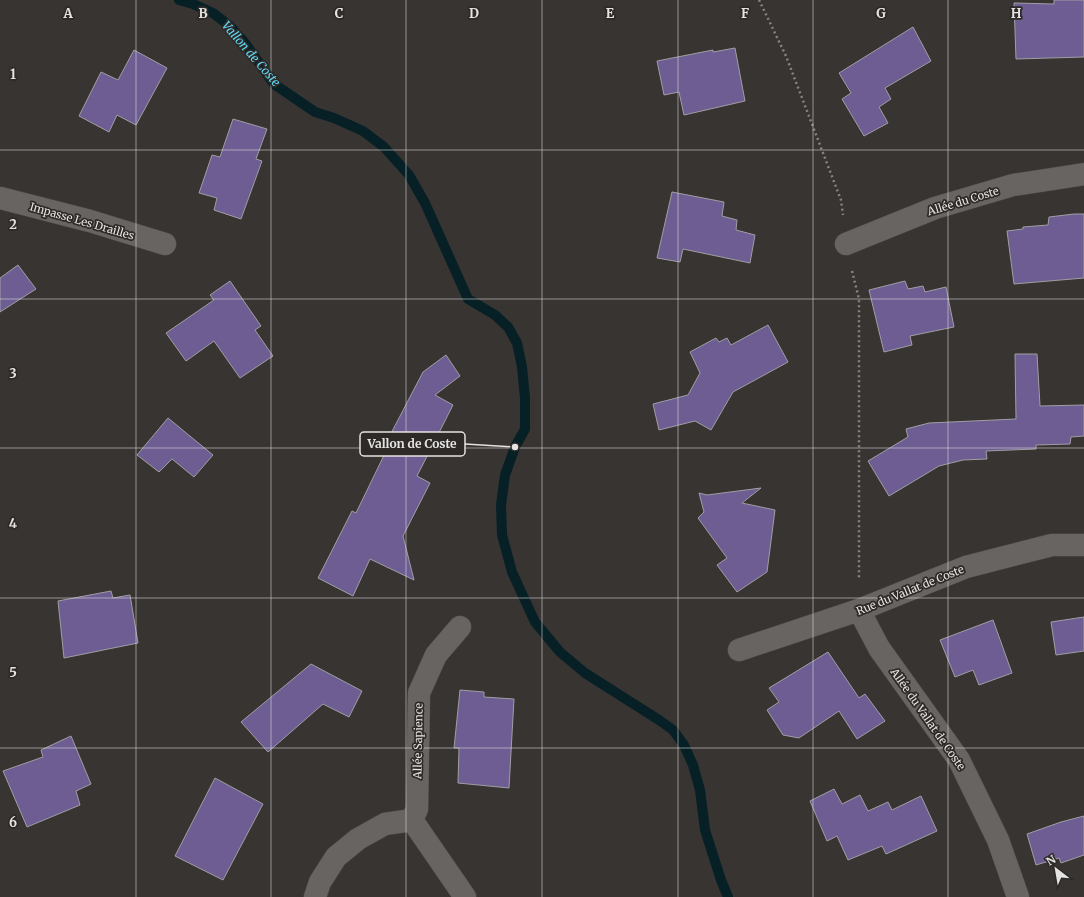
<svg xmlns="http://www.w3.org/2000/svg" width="1084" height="897" viewBox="0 0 1084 897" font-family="Merriweather,serif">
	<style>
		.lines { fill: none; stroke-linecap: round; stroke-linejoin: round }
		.stream { stroke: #062026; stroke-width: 10 }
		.building { fill: #6e5d92; stroke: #a09fa3 }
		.street-casing { stroke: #52504e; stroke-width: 23 }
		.path { stroke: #868482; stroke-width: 2.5; stroke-dasharray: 2 3; stroke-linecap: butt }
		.street { stroke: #676461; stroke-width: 22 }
		.grid { fill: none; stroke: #e5e4e2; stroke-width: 1; stroke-opacity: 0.55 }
		.labels { text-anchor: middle; stroke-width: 3.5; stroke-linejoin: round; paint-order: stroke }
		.street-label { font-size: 11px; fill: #e5e4e2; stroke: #2d2a28 }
		.water-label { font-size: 12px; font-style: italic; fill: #62d8f6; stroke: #2d2a28 }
		.grid-label { font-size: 13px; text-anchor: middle; font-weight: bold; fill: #e5e4e2; stroke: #2d2a28; stroke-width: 3.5; stroke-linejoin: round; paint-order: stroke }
		.leader { fill: none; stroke: #e5e4e2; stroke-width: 1.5 }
		.callout-dot { fill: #e5e4e2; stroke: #2d2a28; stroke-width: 1.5 }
		.callout { fill: #2d2a28; stroke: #e5e4e2; stroke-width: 1.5 }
		.callout-label { font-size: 12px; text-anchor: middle; font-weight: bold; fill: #e5e4e2 }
	</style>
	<rect width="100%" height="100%" fill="#373432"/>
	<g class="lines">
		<!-- stream -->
		<path class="stream" d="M179,0L193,4L213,13L230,26L245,43L274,84L315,112L334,118L363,131L384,147L409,175L425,203L468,299L495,315L508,327L517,343L522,367L525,398V429L515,447L505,475L501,505L502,535L512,572L535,622L560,652L585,673L659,720L673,730L684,745L693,765L700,790L705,830L721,880L728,897"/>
	</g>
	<!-- building -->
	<g class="building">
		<path d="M1054,0H1084V57L1016,59L1014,3L1054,4Z"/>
		<path d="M913,27L931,61L885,88L891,99L879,107L888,123L864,136L842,99L851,93L839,73Z"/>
		<path d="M735,48L745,101L684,115L679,92L664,95L657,61L713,50V52Z"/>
		<path d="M134,50L167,68L136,125L117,115L109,132L79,116L101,72L118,80Z"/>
		<path d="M233,119L267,129L256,159L262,161L241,219L214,210L217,198L199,193L212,155L220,157Z"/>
		<path d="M672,192L724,202L722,216L737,220L736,230L755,235L750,263L683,249L680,262L657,258Z"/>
		<path d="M1074,214H1084V278L1014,284L1007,231L1023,229V227L1048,225L1049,217Z"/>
		<path d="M18,265L36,289L0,312V278Z"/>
		<path d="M230,281L261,326L255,330L273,356L240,378L214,341L186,361L166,333L214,300L210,295Z"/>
		<path d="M905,281L908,289L923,286L925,292L946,287L954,327L910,336L912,345L884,352L869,290Z"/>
		<path d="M768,325L788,362L733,392L711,430L695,421L659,430L653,404L688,395L700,373L690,352L716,338L719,342L727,338L731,345Z"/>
		<path d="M1015,354H1037L1040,406L1084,405V436L1071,437L1070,444L1036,445V449L986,451L987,459L963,460L939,466L889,496L868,461L908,437L906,429L929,423L1016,419Z"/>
		<path d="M446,355L460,376L435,395L453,405L417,476L430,483L403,536L414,580L370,559L353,596L318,578L352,511L356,513L389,445L386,443L423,372Z"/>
		<path d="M168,418L213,455L194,477L172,459L159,472L137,455Z"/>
		<path d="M761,488L742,503L775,510L767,572L737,592L717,565L727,558L698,518L704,512L699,493L707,495Z"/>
		<path d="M111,591L113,598L130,595L138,643L64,658L58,601Z"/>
		<path d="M1084,617V651L1056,655L1051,622Z"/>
		<path d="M993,620L1012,673L979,685L973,670L955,677L940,640Z"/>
		<path d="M828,652L859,698L865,694L885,721L857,739L839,711L799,738L783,735L767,710L779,702L769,688Z"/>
		<path d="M311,664L362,691L349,717L323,704L268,752L241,722Z"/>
		<path d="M460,690L484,692V697L514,699L509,788L458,783L459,748H454Z"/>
		<path d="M71,736L91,784L76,791L80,805L27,827L3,771L43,757L41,750Z"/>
		<path d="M215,778L263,804L223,880L175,856Z"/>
		<path d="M834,789L842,804L860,795L868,811L888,802L892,810L921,796L937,831L886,854L882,846L848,860L837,836L827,841L810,801Z"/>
		<path d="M1084,816V855L1061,863L1059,858L1036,865L1027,834L1061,822Z"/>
	</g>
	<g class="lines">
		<!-- street casing -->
		<g class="street-casing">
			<g id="street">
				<path d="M0,198L90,221L165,244"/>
				<path d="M846,244L935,208L1013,185L1084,174"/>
				<path d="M859,610L879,648L959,760L998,840L1018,897"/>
				<path d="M739,650L859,610L966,567L1052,545H1084"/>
				<path d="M412,820L417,809L419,693L436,655L460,627"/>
				<path d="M315,897L320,882L336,857L358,839L385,824L412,820L465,897"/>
			</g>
		</g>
		<!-- path -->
		<g class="path">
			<path d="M759,0L786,56L841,200L843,215"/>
			<path d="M852,271L859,299V579"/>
		</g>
		<!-- street -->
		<use href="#street" class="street"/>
	</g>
	<!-- grid -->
	<path class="grid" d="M136,0V897M271,0V897M406,0V897M542,0V897M678,0V897M813,0V897M948,0V897M0,150H1084M0,299H1084M0,448H1084M0,598H1084M0,748H1084"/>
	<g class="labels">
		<!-- street labels -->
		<g class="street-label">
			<text transform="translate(963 201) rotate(-17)" y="4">Allée du Coste</text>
			<text transform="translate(82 221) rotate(16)" y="4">Impasse Les Drailles</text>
			<text transform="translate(910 590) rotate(-22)" y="4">Rue du Vallat de Coste</text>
			<text transform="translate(928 719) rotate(55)" y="4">Allée du Vallat de Coste</text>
			<text transform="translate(418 741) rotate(-89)" y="4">Allée Sapience</text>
		</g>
		<!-- water labels -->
		<g class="water-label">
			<text transform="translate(251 54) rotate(49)" y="4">Vallon de Coste</text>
		</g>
	</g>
	<g class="grid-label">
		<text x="68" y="18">A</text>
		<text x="203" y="18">B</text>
		<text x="339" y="18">C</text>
		<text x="474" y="18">D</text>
		<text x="610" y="18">E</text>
		<text x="745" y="18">F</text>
		<text x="881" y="18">G</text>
		<text x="1016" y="18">H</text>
		<text x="13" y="79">1</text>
		<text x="13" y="229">2</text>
		<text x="13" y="378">3</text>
		<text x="13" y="528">4</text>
		<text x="13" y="677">5</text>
		<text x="13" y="827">6</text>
	</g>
	<!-- callouts -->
	<path class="leader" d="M515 447L465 444"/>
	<circle class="callout-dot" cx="515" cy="447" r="4"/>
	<rect class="callout" x="360" y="432" width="105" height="24" rx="4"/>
	<g class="callout-label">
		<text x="412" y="448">Vallon de Coste</text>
	</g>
	<!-- north arrow -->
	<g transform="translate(1056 869) rotate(329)" stroke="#2d2a28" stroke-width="3" paint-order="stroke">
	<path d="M0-3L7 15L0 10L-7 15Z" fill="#e5e4e2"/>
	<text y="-6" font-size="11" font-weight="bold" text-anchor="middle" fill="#e5e4e2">N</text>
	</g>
</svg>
